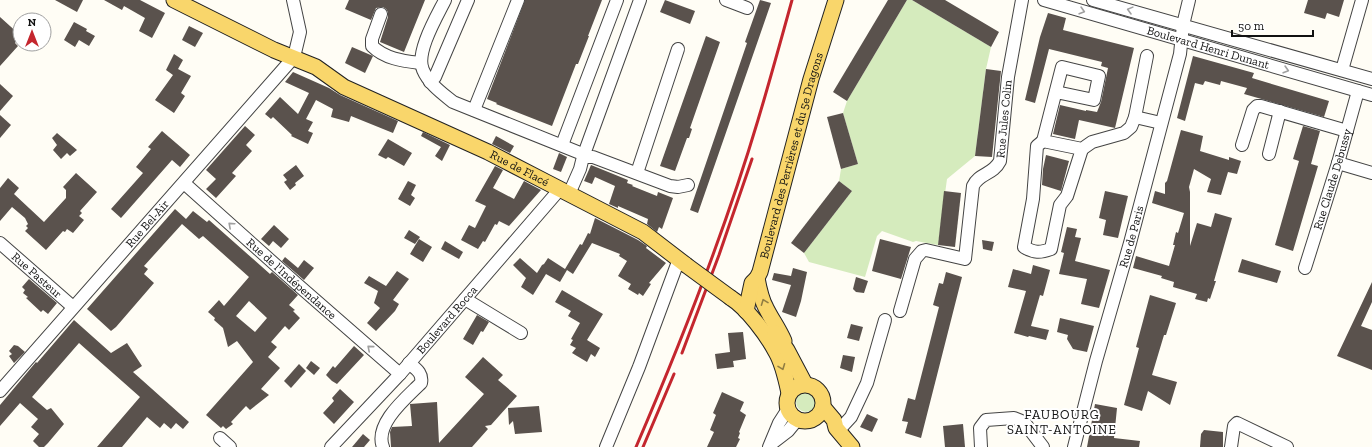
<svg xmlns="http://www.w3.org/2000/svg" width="1372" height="447" viewBox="0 0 1372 447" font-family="'Zilla Slab',serif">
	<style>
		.green { fill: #d5ebbd }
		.building { fill: #5a524d; fill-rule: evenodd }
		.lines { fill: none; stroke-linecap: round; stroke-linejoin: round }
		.minor-casing { stroke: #444; stroke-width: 14 }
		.major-casing { stroke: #222; stroke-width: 17 }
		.minor { stroke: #fff; stroke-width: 12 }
		.major { stroke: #f9d66b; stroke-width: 15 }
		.rail { stroke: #c4262e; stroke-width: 3 }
		.major-bridge-casing { stroke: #222; stroke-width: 17; stroke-linecap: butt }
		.major-bridge { stroke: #f9d66b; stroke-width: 15 }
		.oneway { stroke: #a0a0a0 }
		.oneway2 { stroke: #917d42 }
		.labels { text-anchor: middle; stroke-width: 4; stroke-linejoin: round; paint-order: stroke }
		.street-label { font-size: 12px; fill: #111; stroke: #fff }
		.neighbourhood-label { font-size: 13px; letter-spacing: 1px; fill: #111; stroke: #fff }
	</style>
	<rect width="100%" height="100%" fill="#fffdf5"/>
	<!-- green -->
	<g class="green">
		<path d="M907,0H912L991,47L986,69L975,156L947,179L938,245L916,241L913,242L882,231L877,236L865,277L809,262L804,253L852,191L839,181L841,169L858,164L843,113L847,101Z"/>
		<circle cx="806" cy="402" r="10"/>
	</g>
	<!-- building -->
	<g class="building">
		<path d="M55,0H83L77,12Z"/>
		<path d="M104,0H140L165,13L152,38L139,31L145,18L124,6L122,10Z"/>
		<path d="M349,0H425L404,52L380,42L388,17V12L386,9L383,7L376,8L371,20L345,9Z"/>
		<path d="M525,0H602L588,36H589L578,64H576L552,126L496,104L497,103L487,99Z"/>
		<path d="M665,0L695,11L690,24L660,12Z"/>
		<path d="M760,0L771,3L698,213L690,210L747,43L745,42Z"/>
		<path d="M888,0H907L847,101L833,92Z"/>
		<path d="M912,0H945L999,32L991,47Z"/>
		<path d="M1308,0H1344L1339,17L1327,13L1325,19L1304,13Z"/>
		<path d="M1048,13L1066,18L1063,30L1134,48L1115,128L1079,120L1075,139L1053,134L1060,105L1086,111V110L1097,112L1101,102L1108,68L1101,66L1102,62L1049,49L1035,103L1025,100L1040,37Z"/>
		<path d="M0,17L20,35L15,43L18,46L0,66Z"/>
		<path d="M74,22L87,29L86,31L95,36L89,46L79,40L75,47L64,40Z"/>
		<path d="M189,26L203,33L195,47L182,40Z"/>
		<path d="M706,36L720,42L690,128L692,129L689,138H687L675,171L660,166Z"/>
		<path d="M352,47L373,56L365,73L345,63Z"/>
		<path d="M174,54L183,60L178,69L191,76L181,93L185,96L174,113L155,100L173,75L166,70Z"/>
		<path d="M1193,56L1254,73L1252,78L1329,101L1324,117L1244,94L1247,88L1221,81L1220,85L1205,81L1203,85L1195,83L1185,121L1177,118Z"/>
		<path d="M986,69L1001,71L992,157L975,156Z"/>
		<path d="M293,72L329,88L340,95L398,121L393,133L351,116L349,122L331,117L333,109L316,100L306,119L313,122L308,131L313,133L308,144L291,136L292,135L273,117L271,119L265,114L280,97L298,114L309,93L285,82Z"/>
		<path d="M0,84L13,96L0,111Z"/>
		<path d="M843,113L858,164L841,169L827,117Z"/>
		<path d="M0,115L11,125L0,138Z"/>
		<path d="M245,126L255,135L246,145L252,151L232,173L236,176L216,198L206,189L216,179L206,170Z"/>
		<path d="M1303,126L1320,131L1311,164L1318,166L1293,251L1275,245L1299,161L1293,159Z"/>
		<path d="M1181,130L1203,136L1200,151L1229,160V157L1241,161L1237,174L1228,172L1221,195L1207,192L1211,179L1194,169L1189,187L1190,192V246L1197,223L1211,227L1215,213L1232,218L1214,281H1216L1210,299L1208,298L1207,302L1195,299L1197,294L1173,287L1174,282L1161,278L1162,276L1133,268L1136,256L1169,266L1175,245H1173L1176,232L1178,233L1184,213L1152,203L1155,191L1165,194V183L1167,181Z"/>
		<path d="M162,131L190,155L180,167L172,160L121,218L111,209L143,173L136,167L151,149L148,147Z"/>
		<path d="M423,132L450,145L442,161L435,156L441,147L421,136Z"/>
		<path d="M57,133L77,150L70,156L67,153L61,159L53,150L57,145L52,138Z"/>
		<path d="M496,136L514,146L510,153L492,144Z"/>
		<path d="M388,139L412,153L404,166L388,157L386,159L378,155Z"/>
		<path d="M559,153L567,157L561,172L553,169Z"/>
		<path d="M1046,155L1069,161L1061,191L1042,185L1043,169Z"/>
		<path d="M296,165L304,176L295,183L296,185L290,190L284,182L287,180L283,175Z"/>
		<path d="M591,165L628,180L627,183L633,185L632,186L657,196L658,192L673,198L662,229L659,227L657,232L647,224L648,219L618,206V208L609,204L615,186L595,177L592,184L584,181Z"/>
		<path d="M495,166L503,170L493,188L514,199L524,181L541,190L509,226L499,221L497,225L495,224L485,242L483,241L478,249L461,240L469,225L475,228L486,206L475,201Z"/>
		<path d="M76,173L97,192L80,211L82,213L79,216L84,220L73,233L67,229L65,232L63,231L46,250L25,231L28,228L26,226L28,224L25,218L12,207L0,221V188L8,178L19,188L14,194L44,222L66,198V190L63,187Z"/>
		<path d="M408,181L416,185L411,195L415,198L410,206L398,199Z"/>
		<path d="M839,181L852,191L804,253L791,243Z"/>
		<path d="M944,191L961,193L955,247L938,245Z"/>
		<path d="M1105,191L1128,196L1118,238L1103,235L1106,220L1099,218Z"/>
		<path d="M175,209L186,219L193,211L207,222L209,220L270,274L272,272L298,295L289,305L295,310L293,311L300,318L289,330L285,326L271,342L277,347L268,357L280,368L261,389L269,395L250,410L246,406L231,422L233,424L226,429L223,426L221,428L206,415L253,362L237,341L228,347L223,328L214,320L215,318L208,312L219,300L224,306L249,277L203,236L199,239L182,224L144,266L148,269L144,274L154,283L116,327L111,331L87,309ZM249,301L267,318L255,332L236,316Z"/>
		<path d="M595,218L638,240L647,246L646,248L666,263L649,283L651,284L643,296L639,293L638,295L628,289L631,284L618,276L627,261L619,256L620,254L592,243L573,274L567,270L560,282L546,274L533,295L521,287L526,278L513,265L520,258L537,273L542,265L544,264L548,258L565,269L580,244L582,245L588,233L590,234Z"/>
		<path d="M274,225L289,239L281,248L273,241L269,246L261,239Z"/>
		<path d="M1067,227L1077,229L1075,237L1081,238L1075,261L1110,270L1099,308L1081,304L1087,279L1059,274L1064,253L1061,252Z"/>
		<path d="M409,230L420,237L415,244L404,238Z"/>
		<path d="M419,239L432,247L423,262L410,254Z"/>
		<path d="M880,239L911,247L901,279L872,271Z"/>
		<path d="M982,240L994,242L992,251L983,249Z"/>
		<path d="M445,241L463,252L459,259L441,249Z"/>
		<path d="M285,257L298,268L304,260L314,268L304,280L282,261Z"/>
		<path d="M1242,259L1281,271L1277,283L1238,272Z"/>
		<path d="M1033,265L1050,270L1043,296L1040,295L1031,326L1049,330L1046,340L1029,336L1028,337L1014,333L1026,291L1008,287L1013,269L1031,274Z"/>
		<path d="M793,268L807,272L801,301L796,317L782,312L791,285L772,280L774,273L791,276Z"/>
		<path d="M397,271L409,279L393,300L399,304L395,311L376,331L367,323L380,308L374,303L378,291L364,283L369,276L386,286Z"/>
		<path d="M946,272L962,277L921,438L905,433L908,422L902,421L908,398L915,400L939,307L933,305L939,283L943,284Z"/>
		<path d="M856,277L868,281L864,293L856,292L853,289Z"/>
		<path d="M29,279L57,303L48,314L43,310L41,312L26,298L28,297L23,293L25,290L22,287Z"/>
		<path d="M1372,282V302L1361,326L1372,330V370L1337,356Z"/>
		<path d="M562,290L603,314L587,340L600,348L595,357L591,354L587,362L572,353L576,348L570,345L573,340L571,339L580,323L568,316L571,311L555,302Z"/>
		<path d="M1150,295L1176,303L1166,335H1164L1152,375L1177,382L1170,405L1148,391L1142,411L1124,405L1139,348L1136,347Z"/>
		<path d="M477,315L489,322L483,332L481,331L473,345L463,339Z"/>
		<path d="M1060,318L1094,326L1087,352L1073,349L1067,339L1068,335L1057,332Z"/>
		<path d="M74,320L111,353L127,343L142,366L133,372L189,422L183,429L176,423L171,429L164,423L160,428L147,417L122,447H97L140,397L79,343L32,397L47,410L51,408L64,424L48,443L44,447H39L33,441L39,434L31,427L38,419L20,403L0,426V405L36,362L37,363Z"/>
		<path d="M851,324L863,327L859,341L847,338Z"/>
		<path d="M743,332L746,359L733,361L734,367L717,369L715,354L730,352L728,333Z"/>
		<path d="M14,345L18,346L25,352L14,363L9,356L12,354L9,351Z"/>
		<path d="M354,346L364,355L337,384L332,381L326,375L333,366L335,368Z"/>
		<path d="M843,355L855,357L852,372L840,368Z"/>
		<path d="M483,357L503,375L498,380L517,396L491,425L485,426L488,429L472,447H391L390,432L392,427L412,426L410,404L437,402L439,443L484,394L465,377Z"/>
		<path d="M311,361L320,368L314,375L306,368Z"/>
		<path d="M299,364L306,371L291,388L284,381Z"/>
		<path d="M340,389L354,402L334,424L323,413L334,401L332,398Z"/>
		<path d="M722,392L744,402L740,411L746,415L739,432L740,433L738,438L740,439L736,447H707L714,432L710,430L716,415L713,413Z"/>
		<path d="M1095,404L1117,408L1114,438L1140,441L1139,447H1087Z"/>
		<path d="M539,406L542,432L515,434L513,421L509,425L508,408Z"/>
		<path d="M867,414L878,419L872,432L860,427Z"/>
		<path d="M963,424L965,447H945L943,426Z"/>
		<path d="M1204,430L1223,432V447H1200L1201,434Z"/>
		<path d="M363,434L370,440L364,447H352Z"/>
	</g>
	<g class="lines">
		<!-- minor casing -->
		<g class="minor-casing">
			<g id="minor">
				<path d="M445,0C437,16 415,53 423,70C429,84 442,93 453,102L580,153L583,157L580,169L569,194"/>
				<path d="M640,0L583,157H593L670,186L678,187L688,185"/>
				<path d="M726,0L747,8"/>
				<path id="s1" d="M1044,0L1372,95"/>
				<path d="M1093,0L1372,79"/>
				<path d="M381,14L372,39V46C385,59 404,61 420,63"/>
				<path d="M1342,70L1362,0"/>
				<path d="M430,82L435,77L468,0"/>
				<path d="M1056,92L1094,100L1099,76L1062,67L1043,141L1082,149L1092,142L1124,133L1131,127L1135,117L1147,56"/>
				<path d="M474,110L518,0"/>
				<path d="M1135,117L1161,123"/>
				<path d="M1043,141L1037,146L1033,199L1024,247C1034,253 1040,253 1051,249L1060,205L1067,196L1082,149"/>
				<path d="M562,145L617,0"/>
				<path d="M1242,145L1253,110L1257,106H1261L1347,131"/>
				<path d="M1269,154L1280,111"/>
				<path d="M1338,163L1372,173"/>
				<path d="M637,173L678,49"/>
				<path id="s2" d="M184,183L298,285L400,374"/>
				<path id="s3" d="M0,243L73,307"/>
				<path id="s4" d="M1305,268L1338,163L1358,91"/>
				<path d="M465,299L521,333"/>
				<path id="s5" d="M900,311L915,259L922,251L926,250L965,259L973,186C979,173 993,175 1000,161L1008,77L1022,0"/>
				<path id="s6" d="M0,391L294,57L300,32L293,0"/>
				<path d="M839,430L851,417L867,383L885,320"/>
				<path d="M220,438L230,447"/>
				<path d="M771,444L788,431L797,420"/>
				<path id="s7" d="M331,447L400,374L560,189"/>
				<path d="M383,447C374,424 406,398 421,383C423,373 416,369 409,363"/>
				<path d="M606,447L639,367L679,259"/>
				<path d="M769,447L779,423L788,409"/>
				<path d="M981,447L980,428L986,420L1014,418L1024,422L1043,447"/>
				<path id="s8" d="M1074,447L1096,361L1130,243L1180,54L1183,25L1189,0"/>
				<path d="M1231,447L1234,426L1237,423L1287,447"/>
			</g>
		</g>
		<!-- major casing -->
		<g class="major-casing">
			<g id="major">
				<path id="s9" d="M174,0L274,50L316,67L344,87L488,152L546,182L643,232L686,265"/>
				<path d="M757,278C759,289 761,299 766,308C772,320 779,329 784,341"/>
				<path d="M731,298C747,308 767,335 776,352C783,364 786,379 789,393"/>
				<path id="s10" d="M746,311L752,283L757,278L760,272L811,79L836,0"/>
				<path d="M775,333L787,350L805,384"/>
				<circle cx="805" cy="403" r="18"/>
				<path d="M823,407L834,420L836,428L852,447"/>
			</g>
		</g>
		<!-- minor -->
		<use href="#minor" class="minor"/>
		<!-- major -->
		<use href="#major" class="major"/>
		<!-- rail -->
		<g class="rail">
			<path d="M682,353L719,255L752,159"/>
			<path d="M636,447C682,340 725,231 758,120C770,80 781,40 792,0"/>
			<path d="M643,447L674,374"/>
		</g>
		<!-- major-bridge casing -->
		<g class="major-bridge-casing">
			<path id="major-bridge" d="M686,265L731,298"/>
		</g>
		<!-- major-bridge -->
		<use href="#major-bridge" class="major-bridge"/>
	</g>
	<!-- one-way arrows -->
	<defs><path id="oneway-chevron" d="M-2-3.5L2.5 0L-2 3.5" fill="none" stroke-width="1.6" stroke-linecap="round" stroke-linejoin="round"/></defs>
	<g class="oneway">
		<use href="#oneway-chevron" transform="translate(1130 10) rotate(-165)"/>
		<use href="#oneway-chevron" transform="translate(1082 11) rotate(16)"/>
		<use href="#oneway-chevron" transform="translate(1286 70) rotate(16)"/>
		<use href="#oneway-chevron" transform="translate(231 225) rotate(-138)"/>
		<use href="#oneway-chevron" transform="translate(370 348) rotate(-139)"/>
	</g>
	<g class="oneway2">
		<use href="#oneway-chevron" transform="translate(764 302) rotate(-111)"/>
		<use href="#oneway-chevron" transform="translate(782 367) rotate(69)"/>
	</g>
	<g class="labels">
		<!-- street labels -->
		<g class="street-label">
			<text dy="4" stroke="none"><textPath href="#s1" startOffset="171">Boulevard Henri Dunant</textPath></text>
			<text dy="4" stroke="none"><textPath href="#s5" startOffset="262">Rue Jules Colin</textPath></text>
			<text dy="4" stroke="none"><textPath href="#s10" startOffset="163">Boulevard des Perrières et du 5e Dragons</textPath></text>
			<text dy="4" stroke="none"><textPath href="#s9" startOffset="385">Rue de Flacé</textPath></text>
			<text dy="4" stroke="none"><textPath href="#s4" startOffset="93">Rue Claude Debussy</textPath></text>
			<text dy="4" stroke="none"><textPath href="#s6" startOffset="223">Rue Bel-Air</textPath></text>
			<text dy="4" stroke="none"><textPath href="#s8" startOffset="218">Rue de Paris</textPath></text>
			<text dy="4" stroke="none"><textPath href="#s3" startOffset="49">Rue Pasteur</textPath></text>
			<text dy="4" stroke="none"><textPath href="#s2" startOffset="144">Rue de l'Indépendance</textPath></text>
			<text dy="4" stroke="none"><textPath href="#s7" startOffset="172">Boulevard Rocca</textPath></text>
		</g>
		<!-- neighbourhood labels -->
		<g class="neighbourhood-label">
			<text x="1062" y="419">FAUBOURG<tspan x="1062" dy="15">SAINT-ANTOINE</tspan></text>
		</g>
	</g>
	<!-- north arrow -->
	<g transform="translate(32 32)"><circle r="19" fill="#ffffff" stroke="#a0a0a0"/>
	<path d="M0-3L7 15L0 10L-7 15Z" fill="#c4262e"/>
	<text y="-6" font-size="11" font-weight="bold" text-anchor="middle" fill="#111111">N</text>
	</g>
	<!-- scale -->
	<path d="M1232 30v6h81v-6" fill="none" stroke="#111111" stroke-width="2"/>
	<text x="1238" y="30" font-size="12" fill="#111111" stroke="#ffffff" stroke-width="3" paint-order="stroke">50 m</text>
</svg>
